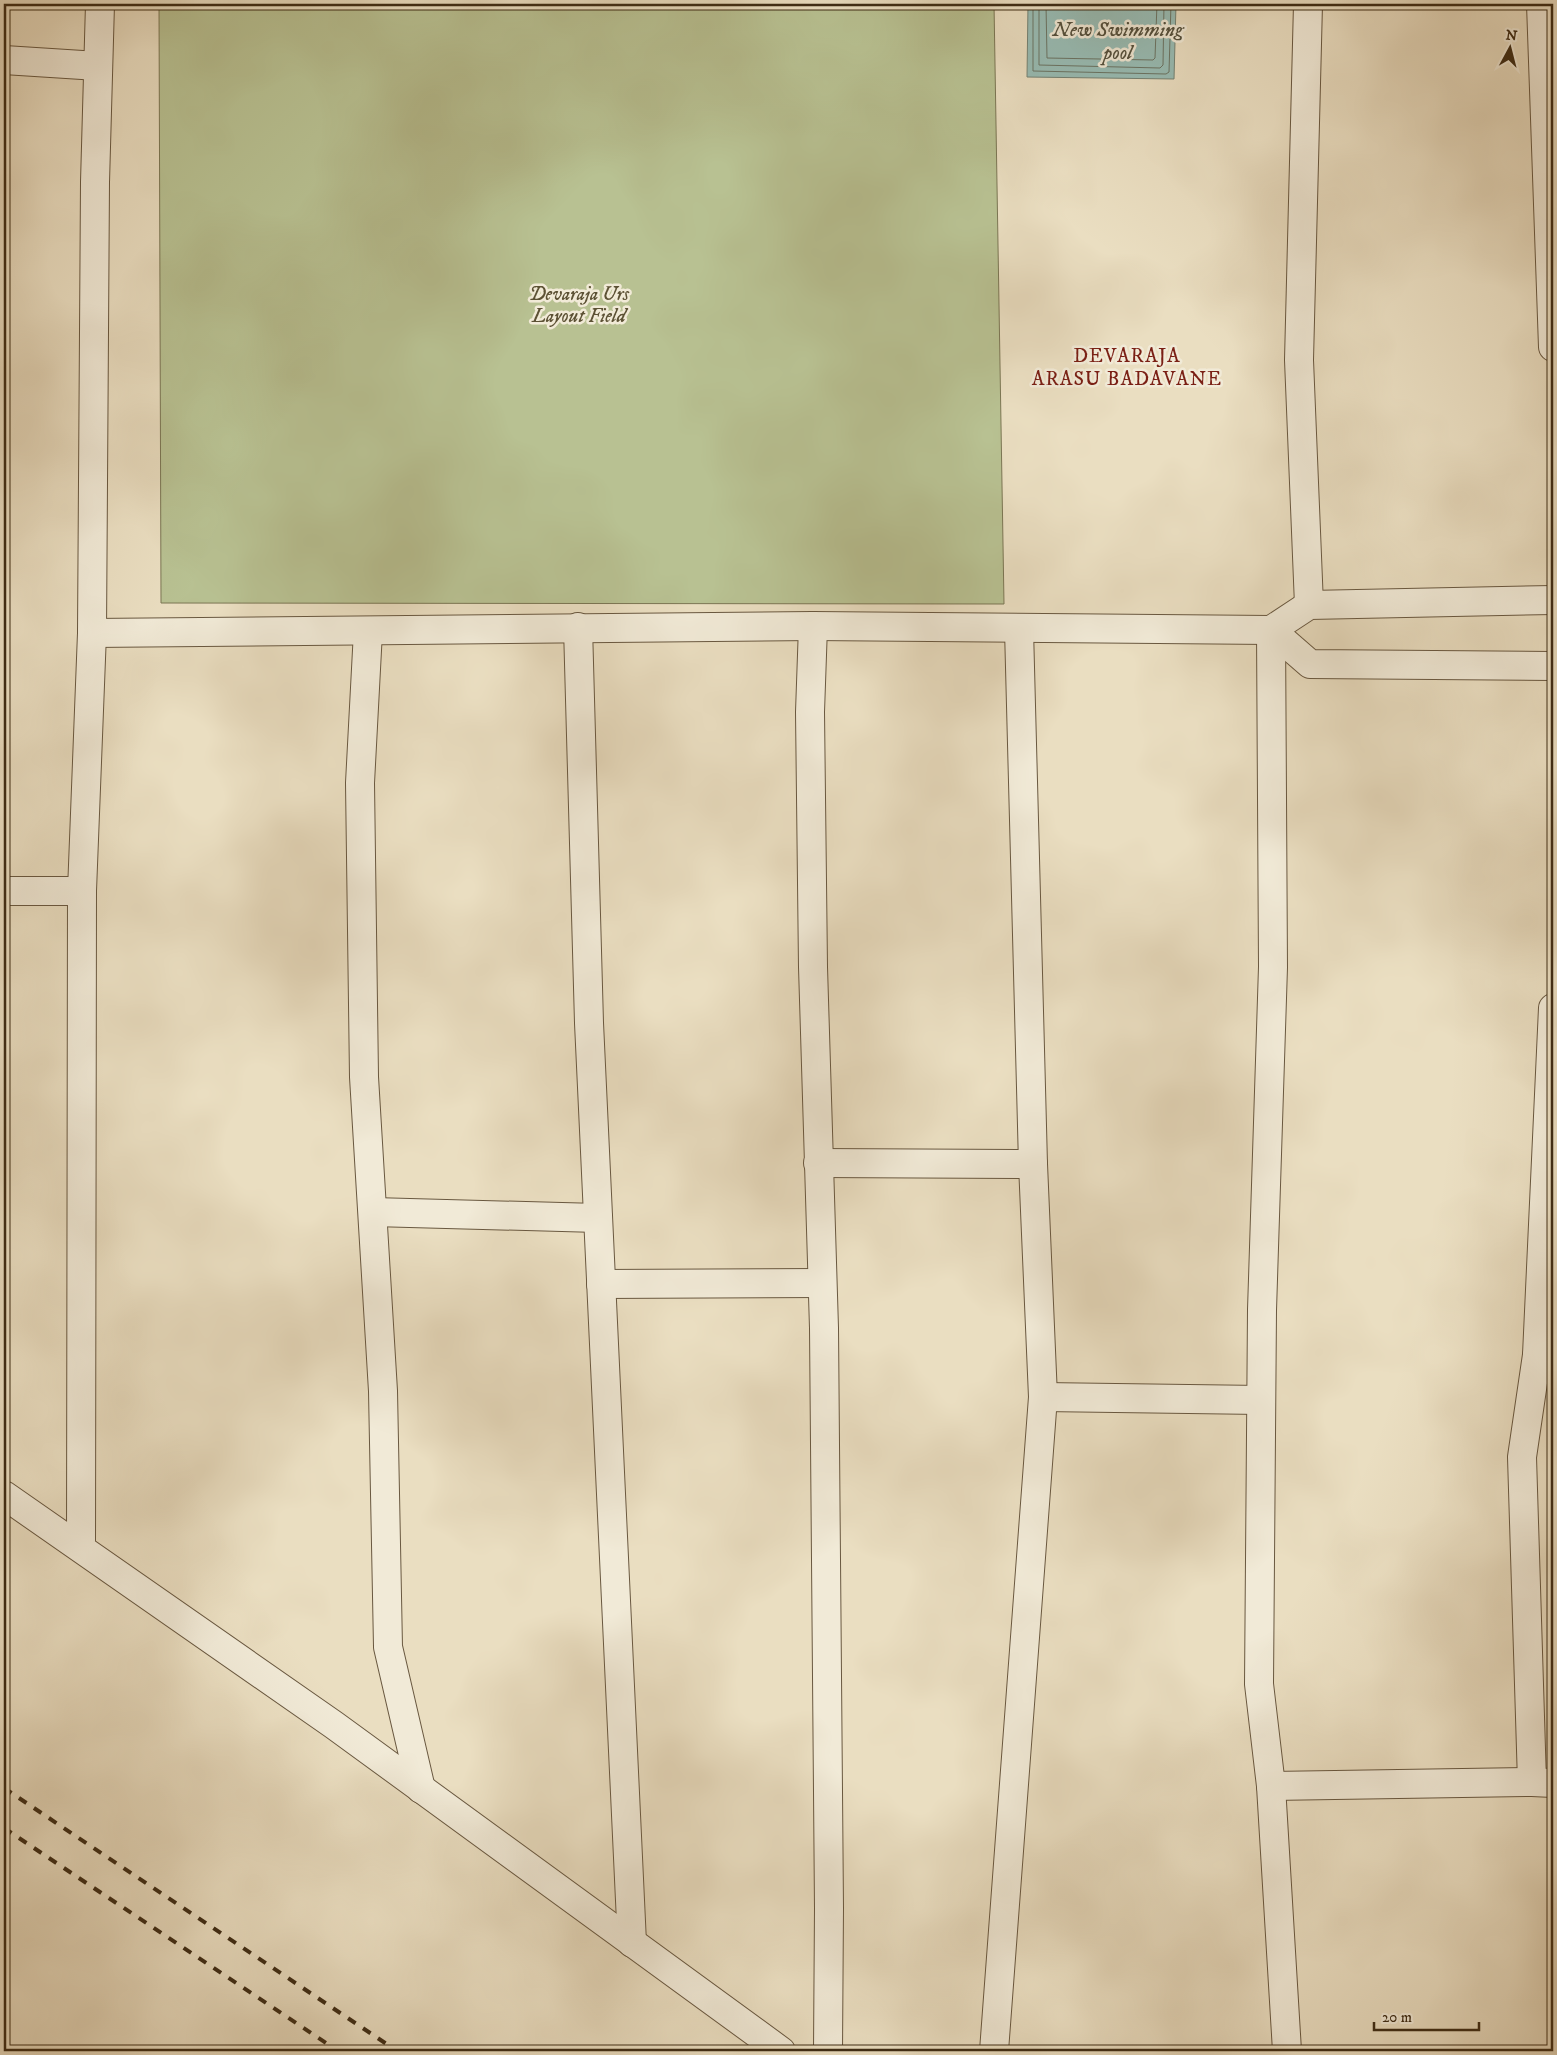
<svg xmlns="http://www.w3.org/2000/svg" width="1557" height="2055" viewBox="0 0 1557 2055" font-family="'IM FELL DW Pica',serif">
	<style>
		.green { fill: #b8c192; stroke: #7b7654 }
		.water { fill: #98bcb4; stroke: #748274 }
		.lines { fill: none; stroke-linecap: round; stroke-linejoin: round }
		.shore { stroke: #6b7464; stroke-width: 1 }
		.street-casing { stroke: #695840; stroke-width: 30 }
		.street { stroke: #f1ead7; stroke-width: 28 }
		.rail { stroke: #3e2c15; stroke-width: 4; stroke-dasharray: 9 9; stroke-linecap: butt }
		.labels { text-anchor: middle; stroke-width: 5; stroke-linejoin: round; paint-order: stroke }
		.park-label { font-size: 19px; font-style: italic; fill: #5c5134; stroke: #f1ead7 }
		.water-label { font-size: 20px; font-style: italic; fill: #54503d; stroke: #f1ead7 }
		.neighbourhood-label { font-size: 20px; letter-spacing: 1px; fill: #7a1f14; stroke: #f1ead7 }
	</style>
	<rect width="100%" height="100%" fill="#eadec1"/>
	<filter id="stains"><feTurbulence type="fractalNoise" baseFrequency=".004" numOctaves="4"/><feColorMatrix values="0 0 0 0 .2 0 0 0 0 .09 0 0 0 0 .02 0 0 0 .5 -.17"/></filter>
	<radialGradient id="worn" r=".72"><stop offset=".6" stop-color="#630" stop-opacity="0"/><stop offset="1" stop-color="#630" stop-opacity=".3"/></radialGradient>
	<!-- green -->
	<path class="green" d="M159,4H994L1004,604L161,603Z"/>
	<!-- water -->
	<path class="water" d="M1028,4H1176L1174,79L1027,77Z"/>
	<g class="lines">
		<!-- shore -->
		<g class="shore">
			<path d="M1033,4V71L1166,74L1169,72L1171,4"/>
			<path d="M1039,4V65L1160,68L1163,65L1164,4"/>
			<path d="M1046,4L1047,58L1153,60L1155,58L1157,4"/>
		</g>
		<!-- street casing -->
		<g class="street-casing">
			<g id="street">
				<path d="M100,4L95,182L92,633L813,626L1271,630L1310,664L1553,666"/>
				<path d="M1308,4L1299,360L1309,605"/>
				<path d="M1541,4L1553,347"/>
				<path d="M4,60L98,66"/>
				<path d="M813,626L810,712L813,967L824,1328L829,1908L828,2051"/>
				<path d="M578,627L589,1023L632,1943"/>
				<path d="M368,631L360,783L364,1077L383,1391L388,1647L421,1789"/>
				<path d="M4,891H82"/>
				<path d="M1553,1008L1537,1355L1553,1356"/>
				<path d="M818,1163L1033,1164"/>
				<path d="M373,1212L598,1218"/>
				<path d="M601,1284L822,1283"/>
				<path d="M1537,1355L1522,1457L1532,1782L1553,1783"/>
				<path d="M1043,1397L1261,1400"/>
				<path d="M4,1495L334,1725L781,2051"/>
				<path d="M81,1547L82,891L92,633"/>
				<path d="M1271,1786L1532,1782"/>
				<path d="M994,2051L1043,1397L1033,1164L1019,629"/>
				<path d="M1287,2051L1271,1786L1259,1684L1262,1310L1273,967L1271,630L1309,605L1553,600"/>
			</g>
		</g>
		<!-- street -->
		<use href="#street" class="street"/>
		<!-- rail -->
		<g class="rail">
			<path d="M4,1788L397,2051"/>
			<path d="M4,1828L338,2051"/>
		</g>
	</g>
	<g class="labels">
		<!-- park labels -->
		<g class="park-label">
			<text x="579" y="300">Devaraja Urs<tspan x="579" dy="22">Layout Field</tspan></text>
		</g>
		<!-- water labels -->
		<g class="water-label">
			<text x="1118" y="36">New Swimming<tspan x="1118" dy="23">pool</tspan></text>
		</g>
		<!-- neighbourhood labels -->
		<g class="neighbourhood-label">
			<text x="1127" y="362">DEVARAJA<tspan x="1127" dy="23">ARASU BADAVANE</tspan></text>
		</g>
	</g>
	<!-- margin -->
	<rect width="1557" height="2055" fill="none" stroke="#eadec1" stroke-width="20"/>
	<rect x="5" y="5" width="1547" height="2045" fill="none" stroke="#3e2c15" stroke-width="2.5"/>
	<rect x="10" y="10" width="1537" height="2035" fill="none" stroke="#3e2c15"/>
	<!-- north arrow -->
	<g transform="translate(1510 48) rotate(7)" stroke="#f1ead7" stroke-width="4" paint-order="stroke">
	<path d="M0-4L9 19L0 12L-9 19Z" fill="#3e2c15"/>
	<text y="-8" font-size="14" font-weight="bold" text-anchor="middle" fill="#3e2c15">N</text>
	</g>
	<!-- scale -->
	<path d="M1374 2022v8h105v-8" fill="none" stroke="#3e2c15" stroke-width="2.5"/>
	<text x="1382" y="2022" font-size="15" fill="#3e2c15" stroke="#f1ead7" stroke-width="4" paint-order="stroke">20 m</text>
	<rect width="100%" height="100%" filter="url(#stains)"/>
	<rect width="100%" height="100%" fill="url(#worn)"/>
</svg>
